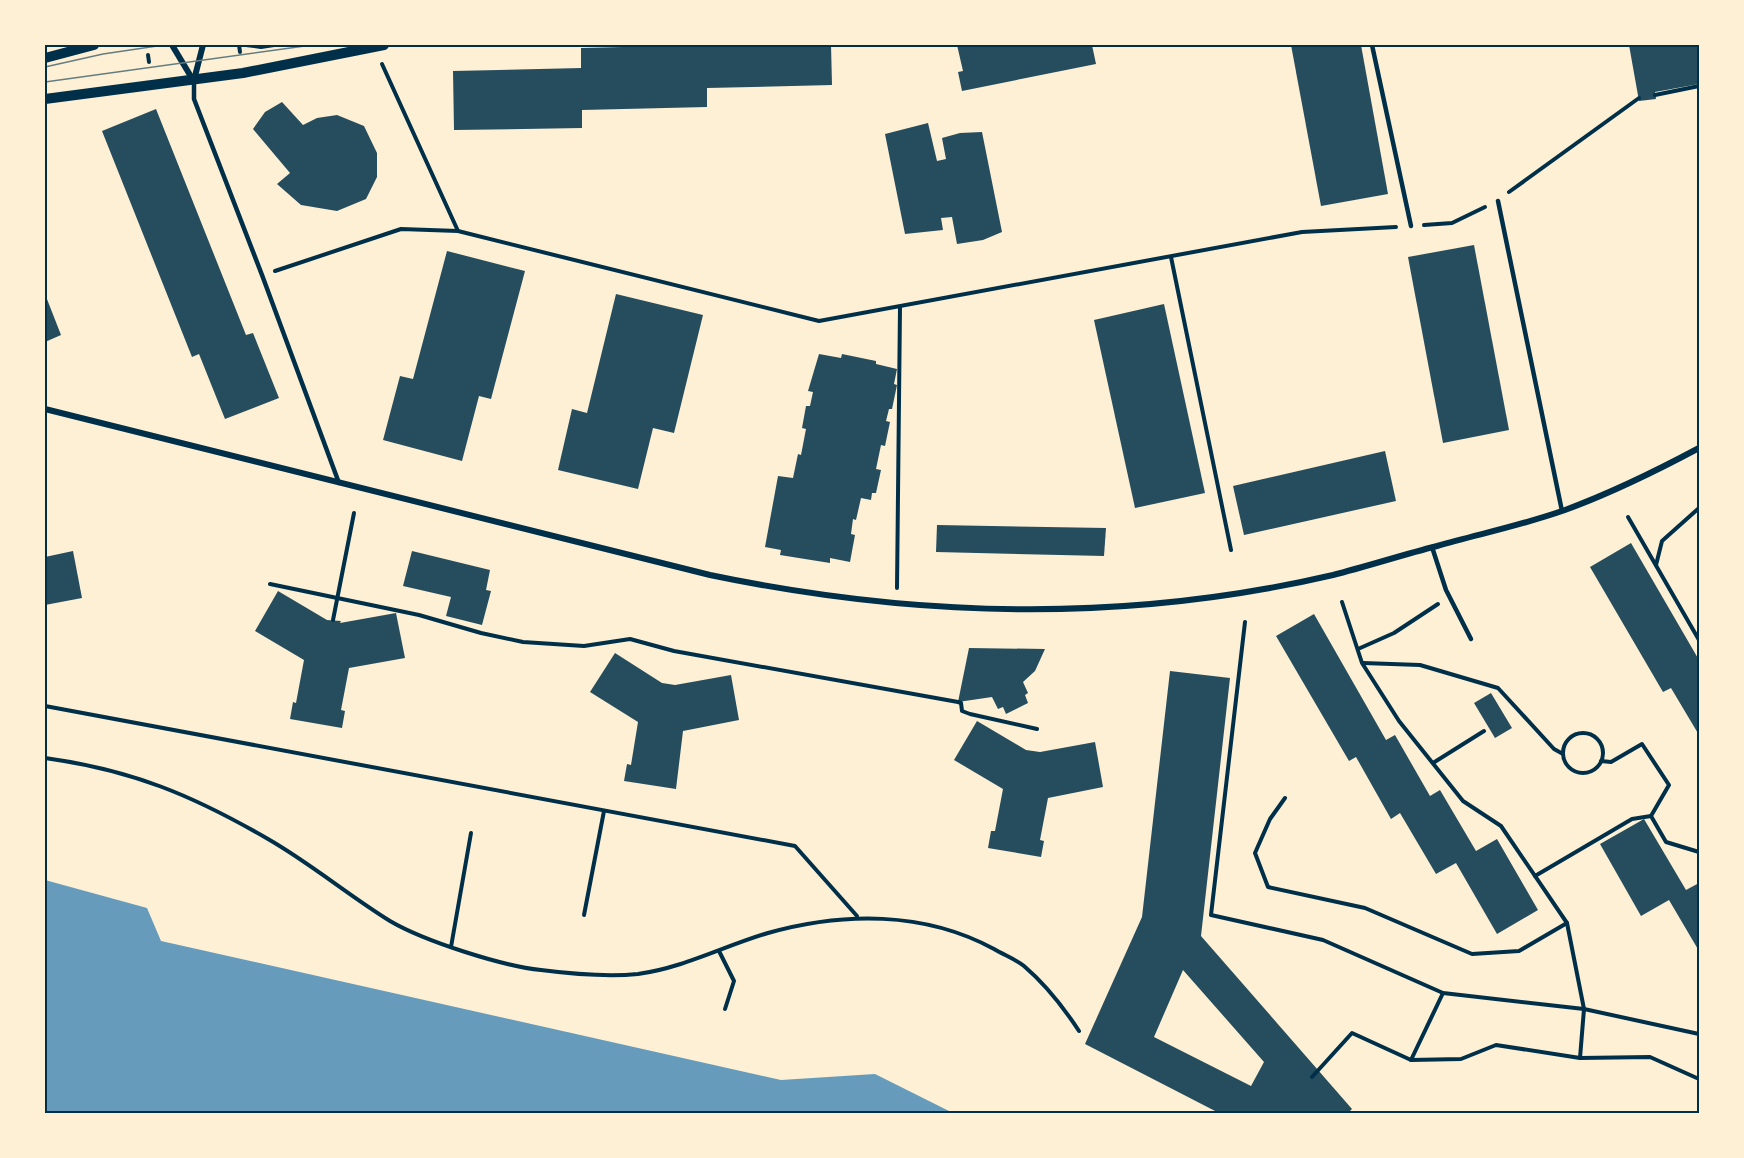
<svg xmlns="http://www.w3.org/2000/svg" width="1744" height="1158" viewBox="0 0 1744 1158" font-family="'Source Sans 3',sans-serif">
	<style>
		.water { fill: #669bbc }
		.building { fill: #264d5e; fill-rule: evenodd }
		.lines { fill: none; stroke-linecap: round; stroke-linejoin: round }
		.path { stroke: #003049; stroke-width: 4 }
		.service { stroke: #003049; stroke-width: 4.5 }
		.minor { stroke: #003049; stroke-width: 6 }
		.tertiary { stroke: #003049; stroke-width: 10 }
		.tram { stroke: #657d81; stroke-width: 1.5 }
		.neatline { fill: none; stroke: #003049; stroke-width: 2 }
	</style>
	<rect width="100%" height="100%" fill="#fdf0d5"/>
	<!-- water -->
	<path class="water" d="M45,880L147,908L161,941L781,1080L875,1074L953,1113H45Z"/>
	<!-- building -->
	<g class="building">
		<path d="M706,45H831L832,85L707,88V107L582,110V128L454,130L453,71L581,68V48Z"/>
		<path d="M957,45H1092L1096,64L962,91L958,72L963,71Z"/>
		<path d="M1291,45H1361L1388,194L1321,206Z"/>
		<path d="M1629,45H1698L1699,84L1655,92L1656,99L1639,101Z"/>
		<path d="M282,102L303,125L317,118L337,115L364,126L377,153V177L366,199L337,211L301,205L277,184L290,173L253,129L265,112Z"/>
		<path d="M156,109L246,335L253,333L279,398L225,419L199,354L192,357L102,131Z"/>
		<path d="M928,123L937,161L946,159L942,138L960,133L982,132L1002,232L983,240L957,244L952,217L941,218L943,230L905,234L885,134Z"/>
		<path d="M1474,245L1509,430L1443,443L1408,257Z"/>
		<path d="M447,251L525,271L491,399L479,396L462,461L383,440L400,376L413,379Z"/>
		<path d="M45,294L61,335L45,342Z"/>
		<path d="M616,294L703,315L674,433L653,428L638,489L558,470L572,409L587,413Z"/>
		<path d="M1164,304L1205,493L1135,508L1094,320Z"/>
		<path d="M819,354L841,358L842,354L876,361V364L897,369L894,384L897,385L892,409H889L886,421L890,422L885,446L881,445L876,469L881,470L876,493H872L871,500L861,498L856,520L853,519L851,534L855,535L850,562L830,558V563L780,555L781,550L765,547L778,476L793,478L798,454L801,455L806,429L802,428L806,406H810L813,392L808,391Z"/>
		<path d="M1385,451L1396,501L1244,535L1233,486Z"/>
		<path d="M937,525L1106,528L1104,556L936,552Z"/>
		<path d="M1631,543L1699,660V735L1671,688L1663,692L1590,567Z"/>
		<path d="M73,551L82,598L45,605V557Z"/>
		<path d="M412,551L490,570L486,590L491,591L482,625L446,616L451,597L403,586Z"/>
		<path d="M278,591L327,620L341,621L340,623L396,613L405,658L349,668L341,710L345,711L342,728L290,719L293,702L296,703L304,660L255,631Z"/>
		<path d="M1314,614L1386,740L1395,735L1430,796L1440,790L1476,851L1497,839L1538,910L1497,934L1456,863L1436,874L1400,813L1391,819L1356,757L1349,761L1276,636Z"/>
		<path d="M969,648L1045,649L1035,671L1023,682L1028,693L1025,695L1028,703L1006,714L1003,707L998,709L992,697L958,702Z"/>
		<path d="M615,653L662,683L675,685L731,675L739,720L683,731L676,789L624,781L627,764L631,765L638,722L590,692Z"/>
		<path d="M1170,671L1230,678L1201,936L1352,1109L1348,1113H1219L1085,1044L1142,917ZM1183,970L1264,1062L1251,1086L1154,1037Z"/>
		<path d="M1491,693L1512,728L1495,738L1474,703Z"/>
		<path d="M977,721L1026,750L1040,752L1095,742L1103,787L1048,798L1040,840L1044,841L1041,857L988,848L991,831H995L1003,789L954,760Z"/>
		<path d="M1644,819L1686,890L1699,883V951L1669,900L1641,916L1600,844Z"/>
	</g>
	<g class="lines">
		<!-- path -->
		<g class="path">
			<path d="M239,45L240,52"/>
			<path d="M246,45L261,47L274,45"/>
			<path d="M148,55L149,62"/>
			<path d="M382,64L458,231"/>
			<path d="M1655,95L1699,86"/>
			<path d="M1509,192L1639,98"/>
			<path d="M1424,225L1452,223L1485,207"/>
			<path d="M1171,257L1231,550"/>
			<path d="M275,271L401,229L458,231L819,321L1302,232L1396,227"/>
			<path d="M1628,517L1699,640"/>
			<path d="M1656,565L1662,541L1699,508"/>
			<path d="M270,584L419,615L481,633L523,642L584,646L630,639L674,651L958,702L961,703L962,711L970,714L1037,729"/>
			<path d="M897,588L900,307"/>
			<path d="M1342,602L1362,663L1399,721L1463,801L1501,826L1567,923L1584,1009L1580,1058"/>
			<path d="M333,620L354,513"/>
			<path d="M1245,622L1211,915L1323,940L1443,993L1584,1009L1699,1034"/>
			<path d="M1358,649L1394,633L1438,604"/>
			<path d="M1363,663L1420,665L1498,688L1554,749L1563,754"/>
			<path d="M45,706L795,846L857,916"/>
			<circle cx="1583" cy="753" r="20"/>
			<path d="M45,758C132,770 192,795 268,839C310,863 348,895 390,921C424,941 502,966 541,970C572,974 607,977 638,974C683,968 724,946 768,933C843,912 924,911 994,949C1004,955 1015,959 1024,966C1045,984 1064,1008 1079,1031"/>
			<path d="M1601,761L1611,762L1642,744L1669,785L1651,816L1666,842L1699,852"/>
			<path d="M1433,763L1484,731"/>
			<path d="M1285,798L1270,819L1255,853L1268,887L1365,908L1472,954L1519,951L1567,923"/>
			<path d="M1535,876L1632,819L1651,816"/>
			<path d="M584,915L604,811"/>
			<path d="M451,947L471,833"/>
			<path d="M719,951L734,981L725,1009"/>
			<path d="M1443,993L1411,1060L1461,1059L1496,1045L1580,1058L1650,1057L1699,1079"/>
			<path d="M1312,1077L1352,1033L1411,1060"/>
		</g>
		<!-- service -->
		<g class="service">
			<path d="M1372,45L1411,226"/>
			<path d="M194,80V99L262,275L339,483"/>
			<path d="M1498,201L1562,511"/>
			<path d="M1432,547L1446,590L1471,639"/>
		</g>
		<!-- minor -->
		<g class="minor">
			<path d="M172,45L193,80"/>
			<path d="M194,80L203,45"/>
			<path d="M45,409L710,575C916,618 1127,623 1333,575C1368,566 1402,555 1437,546C1479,534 1523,525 1565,510C1611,493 1656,471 1699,448"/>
		</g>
		<!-- tertiary -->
		<g class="tertiary">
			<path d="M45,58L94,45"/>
			<path d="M45,99L243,73L384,45"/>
		</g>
		<!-- tram -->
		<g class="tram">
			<path d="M45,67L103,54L164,45"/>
			<path d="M45,82L312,45"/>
		</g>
	</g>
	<!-- border -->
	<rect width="1744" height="1158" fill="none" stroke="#fdf0d5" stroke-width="93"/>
	<rect x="46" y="46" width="1652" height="1066" class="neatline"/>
</svg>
